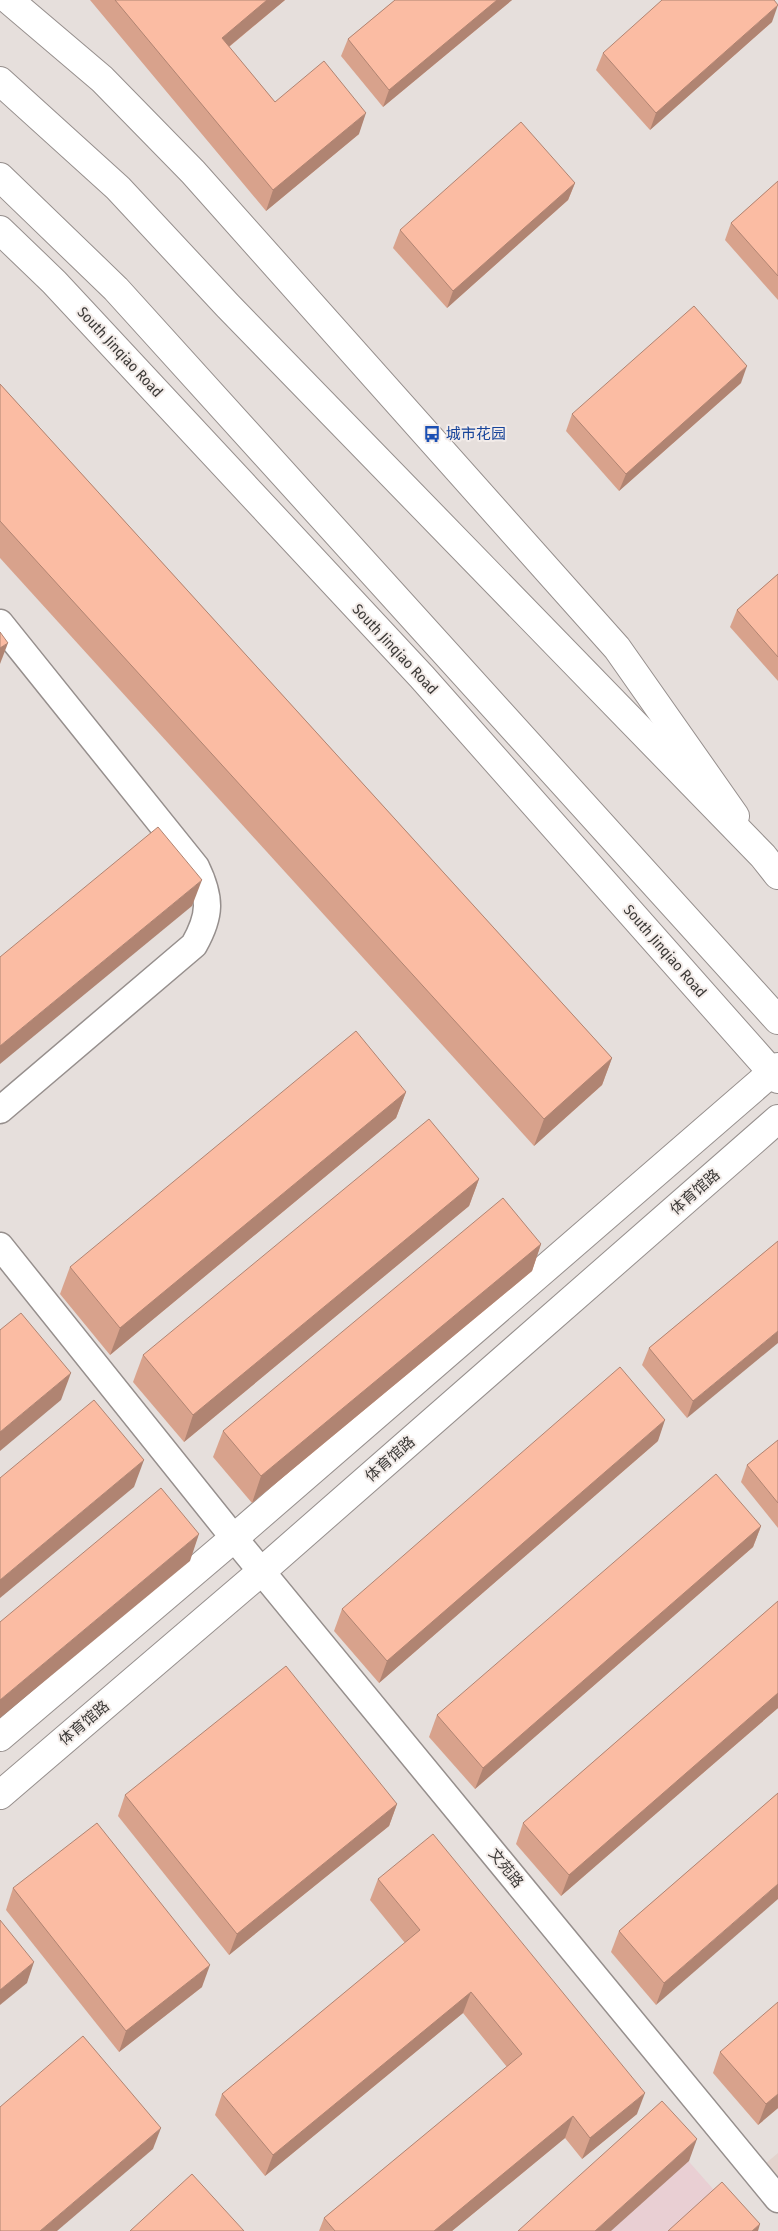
<svg xmlns="http://www.w3.org/2000/svg" width="778" height="2231" viewBox="0 0 778 2231" font-family="'Fira Sans Condensed','Noto Sans SC',sans-serif">
	<style>
		.built { fill: #e3d3cd }
		.industrial { fill: #e9cfd3 }
		.lines { fill: none; stroke-linecap: round; stroke-linejoin: round }
		.street-casing { stroke: #968f8d; stroke-width: 29 }
		.secondary-casing { stroke: #968f8d; stroke-width: 30 }
		.primary-casing { stroke: #968f8d; stroke-width: 30 }
		.street { stroke: #fff; stroke-width: 26 }
		.secondary { stroke: #fff; stroke-width: 28 }
		.primary { stroke: #fff; stroke-width: 28 }
		.wall { fill: #d8a28c }
		.shaded-wall { fill: #b08472 }
		.building { fill: #fbbca3; stroke: #b08472 }
		.labels { text-anchor: middle; stroke-width: 4; stroke-linejoin: round; paint-order: stroke }
		.street-label { font-size: 15px; fill: #3c3a38; stroke: #f3ece9 }
		.transit-label { font-size: 15px; fill: #164399; stroke: #f3ece9; text-anchor: start }
	</style>
	<rect width="100%" height="100%" fill="#e6dfdc"/>
	<!-- built -->
	<path class="built" d="M778,2153V2192L759,2169Z"/>
	<!-- industrial -->
	<path class="industrial" d="M654,2122L750,2231H527Z"/>
	<g class="lines">
		<!-- street casing -->
		<g class="street-casing">
			<g id="street">
				<path d="M0,623L196,867C211,898 211,915 194,945L0,1110"/>
				<path d="M0,1246L234,1538L778,2199"/>
			</g>
		</g>
		<!-- secondary casing -->
		<g class="secondary-casing">
			<g id="secondary">
				<path d="M9,0L102,79L193,172L617,648L735,816"/>
				<path d="M0,230L54,282L422,677L778,1079"/>
				<path d="M0,1737L234,1538L778,1067"/>
				<path d="M0,1795L262,1571L778,1119"/>
			</g>
		</g>
		<!-- primary casing -->
		<g class="primary-casing">
			<g id="primary">
				<path d="M0,81L118,188L228,306L763,856L778,875"/>
				<path d="M0,177L116,289L778,1020"/>
			</g>
		</g>
		<!-- street -->
		<use href="#street" class="street"/>
		<!-- secondary -->
		<use href="#secondary" class="secondary"/>
		<!-- primary -->
		<use href="#primary" class="primary"/>
	</g>
	<!-- wall -->
	<g class="wall">
		<path d="M90,0H285L229,47L275,102L359,134L266,211Z"/>
		<path d="M395,0H512L383,107L341,56L348,39Z"/>
		<path d="M772,22L650,130L596,70L603,53Z"/>
		<path d="M778,181V300L725,240L731,223Z"/>
		<path d="M575,183L568,200L447,308L393,248L400,230Z"/>
		<path d="M741,383L619,491L566,431L572,414Z"/>
		<path d="M0,384L612,1058L602,1085L534,1146L0,558Z"/>
		<path d="M778,574V681L730,627L737,610Z"/>
		<path d="M406,1092L396,1118L110,1355L60,1294L70,1267Z"/>
		<path d="M479,1179L469,1206L184,1442L133,1382L143,1355Z"/>
		<path d="M778,1241L687,1418L642,1365L649,1348Z"/>
		<path d="M541,1244L532,1271L252,1503L213,1457L223,1431Z"/>
		<path d="M778,1440V1528L741,1482L747,1465Z"/>
		<path d="M658,1441L379,1683L334,1631L342,1609Z"/>
		<path d="M761,1526L753,1547L475,1789L429,1737L437,1715Z"/>
		<path d="M778,1601V1708L561,1896L516,1844L523,1823Z"/>
		<path d="M778,1793L656,2005L611,1952L619,1931Z"/>
		<path d="M125,1795L397,1804L389,1826L229,1955L118,1816Z"/>
		<path d="M378,1879L637,2114L582,2159L565,2138L452,2231H319L324,2218L507,2067L463,2013L265,2176L215,2115L222,2094L405,1943L370,1900Z"/>
		<path d="M13,1888L202,1987L119,2052L6,1910Z"/>
		<path d="M720,2052L778,2108L758,2125L713,2073Z"/>
	</g>
	<!-- shaded-wall -->
	<g class="shaded-wall">
		<path d="M267,0H285L214,59L222,38Z"/>
		<path d="M497,0H512L383,107L389,90Z"/>
		<path d="M778,5L772,22L650,130L656,113Z"/>
		<path d="M366,113L359,134L266,211L273,190Z"/>
		<path d="M575,183L568,200L447,308L453,291Z"/>
		<path d="M747,366L741,383L619,491L626,474Z"/>
		<path d="M8,643L0,664V648Z"/>
		<path d="M202,880L192,906L0,1064V1046Z"/>
		<path d="M612,1058L602,1085L534,1146L544,1119Z"/>
		<path d="M406,1092L396,1118L110,1355L120,1328Z"/>
		<path d="M479,1179L469,1206L184,1442L193,1415Z"/>
		<path d="M541,1244L532,1271L252,1503L261,1476Z"/>
		<path d="M778,1331V1343L687,1418L693,1401Z"/>
		<path d="M71,1373L61,1400L0,1451V1432Z"/>
		<path d="M665,1420L658,1441L379,1683L387,1661Z"/>
		<path d="M144,1460L134,1487L0,1598V1580Z"/>
		<path d="M761,1526L753,1547L475,1789L483,1768Z"/>
		<path d="M199,1534L190,1561L0,1718V1700Z"/>
		<path d="M778,1693V1708L561,1896L569,1875Z"/>
		<path d="M397,1804L389,1826L229,1955L237,1934Z"/>
		<path d="M778,1884V1899L656,2005L664,1983Z"/>
		<path d="M34,1962L27,1983L0,2005V1990Z"/>
		<path d="M210,1965L202,1987L119,2052L126,2031Z"/>
		<path d="M471,1992L463,2013L265,2176L273,2155Z"/>
		<path d="M645,2093L637,2114L582,2159L590,2138Z"/>
		<path d="M778,2094V2108L758,2125L766,2104Z"/>
		<path d="M573,2116L565,2138L452,2231H434Z"/>
		<path d="M161,2128L153,2149L57,2231H40Z"/>
		<path d="M697,2139L689,2161L611,2231H595Z"/>
		<path d="M760,2224L758,2231H752Z"/>
	</g>
	<!-- building -->
	<g class="building">
		<path d="M115,0H267L222,38L275,102L324,61L366,113L273,190Z"/>
		<path d="M395,0H497L389,90L348,39Z"/>
		<path d="M662,0H774L778,5L656,113L603,53Z"/>
		<path d="M521,122L575,183L453,291L400,230Z"/>
		<path d="M778,181V276L731,223Z"/>
		<path d="M694,306L747,366L626,474L572,414Z"/>
		<path d="M0,384L612,1058L544,1119L0,521Z"/>
		<path d="M778,574V657L737,610Z"/>
		<path d="M0,632L8,643L0,648Z"/>
		<path d="M158,827L202,880L0,1046V957Z"/>
		<path d="M356,1031L406,1092L120,1328L70,1267Z"/>
		<path d="M429,1119L479,1179L193,1415L143,1355Z"/>
		<path d="M503,1198L541,1244L261,1476L223,1431Z"/>
		<path d="M778,1241V1331L693,1401L649,1348Z"/>
		<path d="M21,1313L71,1373L0,1432V1330Z"/>
		<path d="M620,1367L665,1420L387,1661L342,1609Z"/>
		<path d="M94,1400L144,1460L0,1580V1478Z"/>
		<path d="M778,1440V1503L747,1465Z"/>
		<path d="M716,1474L761,1526L483,1768L437,1715Z"/>
		<path d="M161,1488L199,1534L0,1700V1622Z"/>
		<path d="M778,1601V1693L569,1875L523,1823Z"/>
		<path d="M286,1666L397,1804L237,1934L125,1795Z"/>
		<path d="M778,1793V1884L664,1983L619,1931Z"/>
		<path d="M97,1823L210,1965L126,2031L13,1888Z"/>
		<path d="M433,1834L645,2093L590,2138L573,2116L434,2231H335L324,2218L522,2054L471,1992L273,2155L222,2094L420,1930L378,1879Z"/>
		<path d="M0,1920L34,1962L0,1990Z"/>
		<path d="M778,2002V2094L766,2104L720,2052Z"/>
		<path d="M83,2036L161,2128L40,2231H0V2107Z"/>
		<path d="M662,2101L697,2139L595,2231H518Z"/>
		<path d="M192,2174L244,2231H130Z"/>
		<path d="M722,2182L760,2224L752,2231H668Z"/>
	</g>
	<!-- icons -->
	<defs>
		<g id="bus-bare" transform="scale(1.35)"><path d="M-5-6H5V4H4V6H2V4H-2V6H-4V4H-5ZM-3.5-4V0h7V-4ZM-3.5 1.2v1.5H-2V1.2ZM2 1.2v1.5H3.5V1.2Z" fill="#1a4fb4" stroke="#f3ece9" stroke-width="2.5" paint-order="stroke"/></g>
	</defs>
	<g fill-rule="evenodd">
		<use href="#bus-bare" x="432" y="434"/>
	</g>
	<g class="labels">
		<!-- street labels -->
		<g class="street-label">
			<text transform="translate(120 352) rotate(47)" y="5">South Jinqiao Road</text>
			<text transform="translate(395 649) rotate(47)" y="5">South Jinqiao Road</text>
			<text transform="translate(665 951) rotate(49)" y="5">South Jinqiao Road</text>
			<text transform="translate(695 1192) rotate(-41)" y="5">体育馆路</text>
			<text transform="translate(390 1459) rotate(-41)" y="5">体育馆路</text>
			<text transform="translate(84 1723) rotate(-40)" y="5">体育馆路</text>
			<text transform="translate(506 1868) rotate(51)" y="5">文苑路</text>
		</g>
		<!-- transit labels -->
		<g class="transit-label">
			<text x="446" y="439">城市花园</text>
		</g>
	</g>
</svg>
